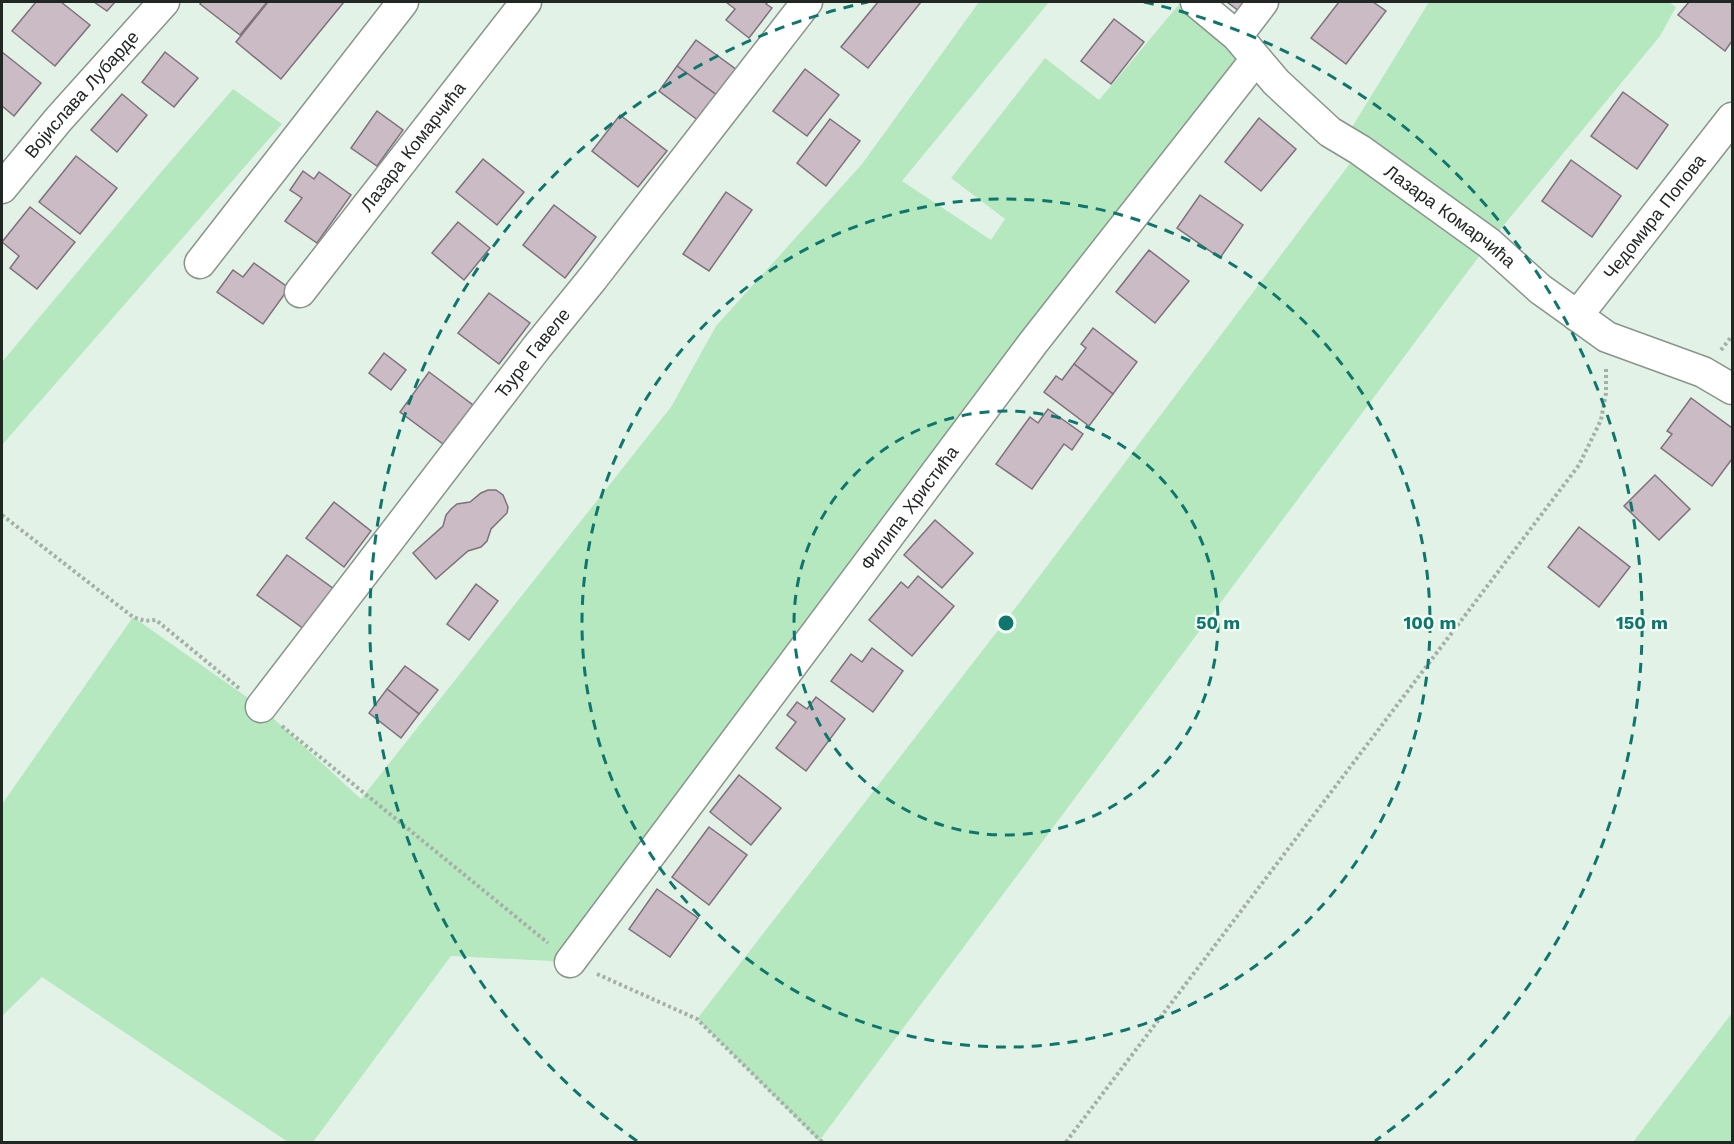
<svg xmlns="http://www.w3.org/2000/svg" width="1734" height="1144" viewBox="0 0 1734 1144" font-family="'Work Sans',sans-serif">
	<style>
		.green { fill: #b6e8bf }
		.building { fill: #cabbc5; stroke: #7f717b; stroke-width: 1.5 }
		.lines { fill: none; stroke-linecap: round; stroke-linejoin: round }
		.street-casing { stroke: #88958a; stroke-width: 33 }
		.path { stroke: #a4b0a7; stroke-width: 4; stroke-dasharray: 3 3; stroke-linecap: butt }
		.street { stroke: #fff; stroke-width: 30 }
		.ring { fill: none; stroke: #0f766e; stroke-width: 3; stroke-dasharray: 10 8 }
		.labels { text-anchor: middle; stroke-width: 4.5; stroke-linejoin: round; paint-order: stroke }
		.street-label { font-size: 18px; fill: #212722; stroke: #f3fff5 }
		.centre { fill: #0f766e; stroke: #f3fff5; stroke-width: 3 }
		.ring-label { font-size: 18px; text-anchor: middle; font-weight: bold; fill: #0f766e; stroke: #f3fff5; stroke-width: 4.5; stroke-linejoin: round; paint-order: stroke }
	</style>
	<rect width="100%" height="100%" fill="#e3f2e6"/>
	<!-- green -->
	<g class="green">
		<path d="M979,2H1049L902,181L991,240L1005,219L951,178L1045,58L1099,100L1181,2H1196L1256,59L570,962L451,956L313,1142H288L42,977L2,1016V804L133,617L261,707L361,799L671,407L716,326L862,164Z"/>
		<path d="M1429,2H1669L1676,7L1660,36L1489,243L819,1141L697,1019L1020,602L1360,150L1481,236L1352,127Z"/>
		<path d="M233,89L282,124L2,445V362L162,171Z"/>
		<path d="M1732,1013V1142H1633Z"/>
	</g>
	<!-- building -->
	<g class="building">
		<path d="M36,2H61L90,25L55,66L12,31Z"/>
		<path d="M94,2H115L107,11Z"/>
		<path d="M202,2H267L240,35L200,4Z"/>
		<path d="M268,2H344L281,79L236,42Z"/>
		<path d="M726,2H768L766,4L772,8L749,38L726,20L735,9Z"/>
		<path d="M878,2H921L868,68L841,47Z"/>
		<path d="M1227,2H1247L1239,11Z"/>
		<path d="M1339,2H1373L1386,11L1346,64L1311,38Z"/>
		<path d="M1689,2H1732V41L1725,51L1678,15Z"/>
		<path d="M1114,19L1144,42L1111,84L1081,61Z"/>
		<path d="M696,40L737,70L718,96L677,66Z"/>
		<path d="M2,52L41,83L14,116L2,106Z"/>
		<path d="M165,52L198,78L174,107L142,82Z"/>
		<path d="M677,66L718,96L699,121L659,91Z"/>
		<path d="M805,69L839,95L807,136L773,111Z"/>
		<path d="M1623,92L1668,125L1637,169L1591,136Z"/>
		<path d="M122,94L147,115L117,152L91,130Z"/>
		<path d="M377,111L403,130L377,166L351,148Z"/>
		<path d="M620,115L667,151L638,187L592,151Z"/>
		<path d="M1259,118L1296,149L1261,191L1225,162Z"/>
		<path d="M830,119L860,141L826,186L797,163Z"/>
		<path d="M76,156L117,188L80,234L39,202Z"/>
		<path d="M483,159L524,192L497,225L456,192Z"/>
		<path d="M1571,160L1621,196L1592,237L1542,201Z"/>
		<path d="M303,171L314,179L319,172L351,195L317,243L285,221L302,198L290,190Z"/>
		<path d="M726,192L752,210L709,271L683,254Z"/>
		<path d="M1200,195L1243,225L1220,258L1177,228Z"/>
		<path d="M554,205L596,237L565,278L523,245Z"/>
		<path d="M30,207L75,242L37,289L10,268L19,256L2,242Z"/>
		<path d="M458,222L490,248L464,280L432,253Z"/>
		<path d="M1149,250L1189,281L1155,323L1116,292Z"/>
		<path d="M254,263L289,288L263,324L217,292L233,270L243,277Z"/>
		<path d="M489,293L530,323L499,364L458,333Z"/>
		<path d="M1093,328L1137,362L1113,394L1074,364L1086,348L1081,344Z"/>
		<path d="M384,353L406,370L391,390L369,373Z"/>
		<path d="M1074,364L1113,394L1089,426L1044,392L1056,376L1062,380Z"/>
		<path d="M429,372L473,405L443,444L400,412Z"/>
		<path d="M1691,398L1732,428V459L1712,486L1661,448L1672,434L1667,431Z"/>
		<path d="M1048,409L1083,434L1072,450L1064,444L1032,489L996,464L1030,417L1038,423Z"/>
		<path d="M1655,475L1690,509L1659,540L1624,506Z"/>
		<path d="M488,490H496L503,495L508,507L507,513L491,529L487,541L481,547L468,551L436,579L413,553L443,526L446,515L451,509L457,504L470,502L481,493Z"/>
		<path d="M334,502L371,531L344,567L306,538Z"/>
		<path d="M935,520L973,553L942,588L904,555Z"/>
		<path d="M1579,527L1630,567L1599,607L1548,567Z"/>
		<path d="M287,555L334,589L304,629L257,595Z"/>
		<path d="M918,576L954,606L912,656L869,620L901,582L908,588Z"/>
		<path d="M476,584L498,601L469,640L447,624Z"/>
		<path d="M872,648L903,671L873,712L831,681L851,654L862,662Z"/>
		<path d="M405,666L438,690L419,714L387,689Z"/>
		<path d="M387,689L419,714L401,738L369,713Z"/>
		<path d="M816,697L845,719L806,771L776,748L796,722L787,715L797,702L807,709Z"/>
		<path d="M739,775L781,808L751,845L710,812Z"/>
		<path d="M709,827L747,855L709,905L672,877Z"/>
		<path d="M657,889L698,918L670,957L629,929Z"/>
	</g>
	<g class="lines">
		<!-- street casing -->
		<g class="street-casing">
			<g id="street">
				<path id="s1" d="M1196,2L1237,36L1276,82L1330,132L1360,150L1489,243L1540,289L1607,337L1703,372L1732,389"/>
				<path d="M1237,36L1263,2"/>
				<path id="s2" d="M2,188L58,120L164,2"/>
				<path d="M200,263L403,2"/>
				<path id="s3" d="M300,292L526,2"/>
				<path id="s4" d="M1577,316L1732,118"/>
				<path id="s5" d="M261,707L537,347L593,278L807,2"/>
				<path id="s6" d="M570,962L1033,343L1256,59"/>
			</g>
		</g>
		<!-- path -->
		<g class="path">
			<path d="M1721,350L1732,336"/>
			<path d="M2,515L133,617L145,621L156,620L240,689"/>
			<path d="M282,726L548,943"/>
			<path d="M597,974L697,1019L822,1142"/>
			<path d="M1066,1142L1579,465L1601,420L1606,393V368"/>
		</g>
		<!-- street -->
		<use href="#street" class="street"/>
	</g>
	<!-- distance rings -->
	<g class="ring">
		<circle cx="1006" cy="623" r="212"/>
		<circle cx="1006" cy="623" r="424"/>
		<path d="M637 1141A636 636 0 0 1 868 2M1144 2A636 636 0 0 1 1375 1141"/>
	</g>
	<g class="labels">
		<!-- street labels -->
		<g class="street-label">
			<text dy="6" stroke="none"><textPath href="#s2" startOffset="123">Војислава Лубарде</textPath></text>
			<text dy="6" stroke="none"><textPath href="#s3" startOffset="184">Лазара Комарчића</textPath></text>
			<text dy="6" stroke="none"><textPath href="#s1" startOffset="334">Лазара Комарчића</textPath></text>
			<text dy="6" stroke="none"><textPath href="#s4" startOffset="126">Чедомира Попова</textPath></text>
			<text dy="6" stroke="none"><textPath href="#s5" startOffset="446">Ђуре Гавеле</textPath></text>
			<text dy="6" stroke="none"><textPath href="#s6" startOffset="567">Филипа Христића</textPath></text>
		</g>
	</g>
	<circle cx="1006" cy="623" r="9" class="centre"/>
	<g class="ring-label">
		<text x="1218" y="629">50 m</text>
		<text x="1430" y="629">100 m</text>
		<text x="1642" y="629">150 m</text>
	</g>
	<!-- border -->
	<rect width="1734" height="1144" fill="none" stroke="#212722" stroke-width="6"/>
</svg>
